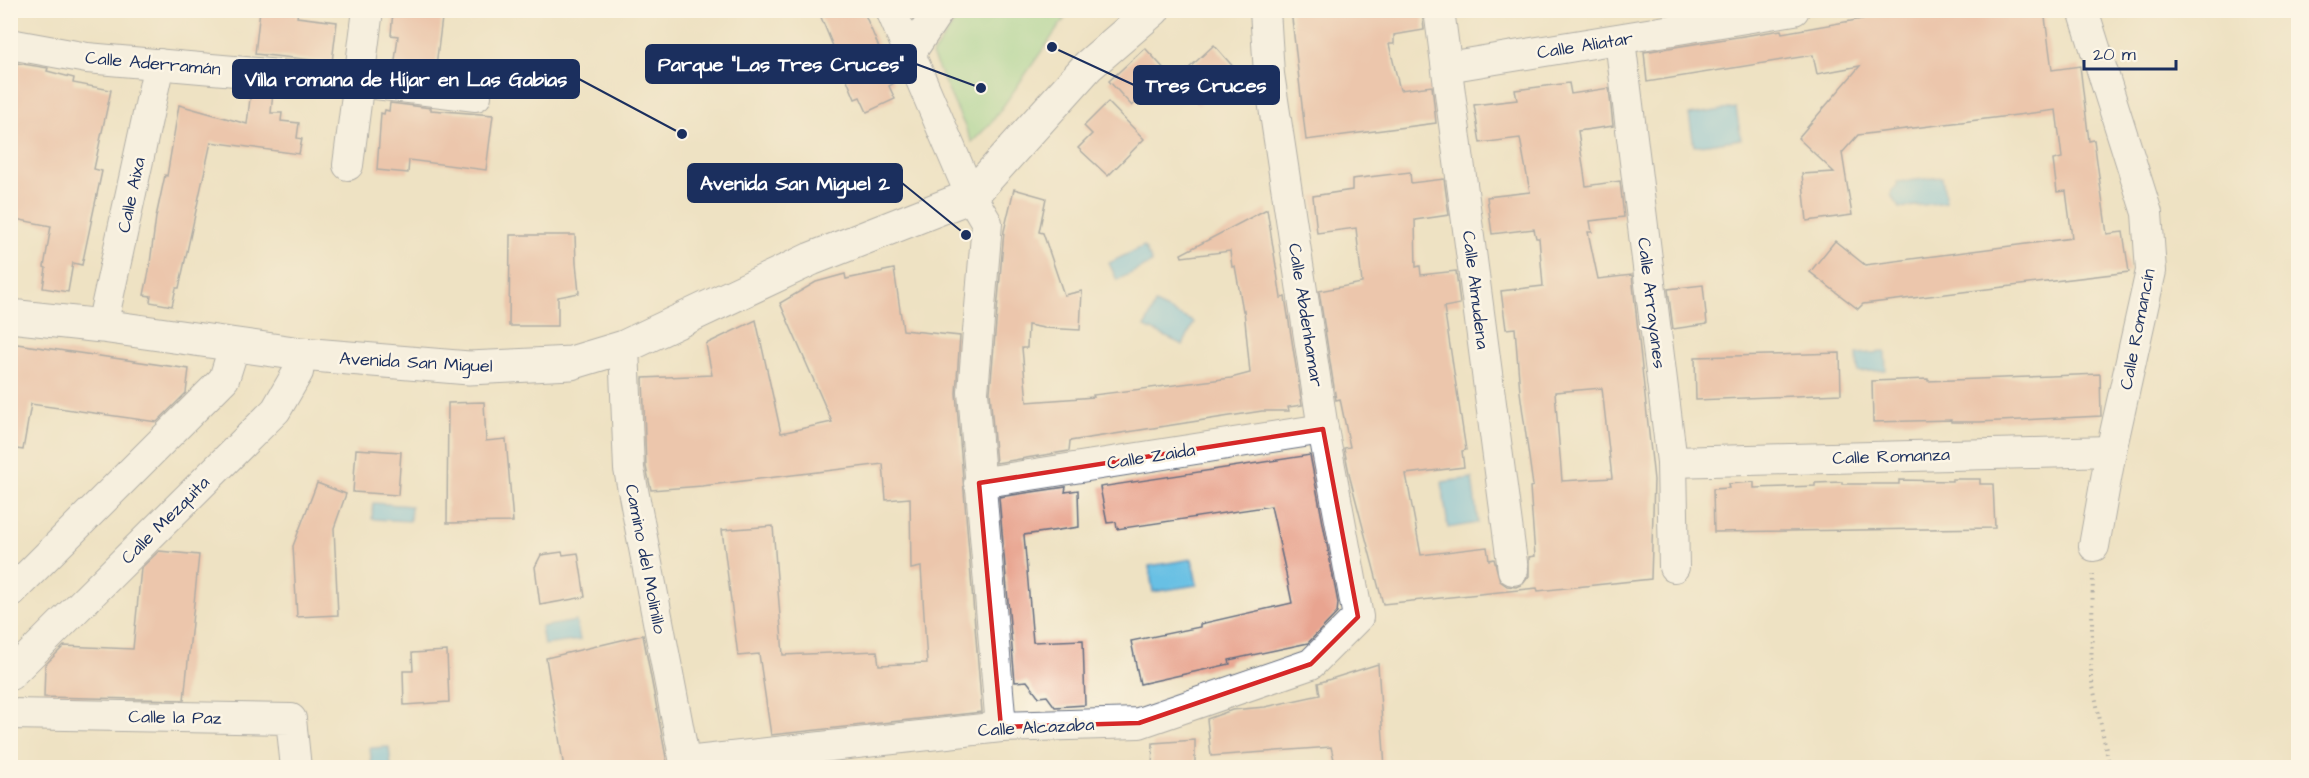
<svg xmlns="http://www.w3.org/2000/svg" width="2309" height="778" viewBox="0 0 2309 778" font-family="'Architects Daughter',sans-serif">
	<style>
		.green { fill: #94d790; stroke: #588377; stroke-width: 1.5 }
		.water { fill: #67c0e4; stroke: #4178a1; stroke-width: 1.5 }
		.building { fill: #e8a490; fill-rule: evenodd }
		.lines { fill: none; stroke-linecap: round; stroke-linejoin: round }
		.street-casing { stroke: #656e81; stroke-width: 32 }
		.secondary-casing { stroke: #656e81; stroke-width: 35 }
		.path { stroke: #656e81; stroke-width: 4; stroke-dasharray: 1.5 4.5; stroke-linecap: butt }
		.street { stroke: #fff; stroke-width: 30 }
		.secondary { stroke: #fff; stroke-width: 33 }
		.marked { fill: none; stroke: #d62828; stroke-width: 4.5; stroke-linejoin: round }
		.labels { text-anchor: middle; stroke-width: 5; stroke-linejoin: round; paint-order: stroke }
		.street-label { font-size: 18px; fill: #1b2f5e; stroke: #fcf5e5 }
		.leader { fill: none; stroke: #1b2f5e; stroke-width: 2 }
		.callout-dot { fill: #1b2f5e; stroke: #fcf5e5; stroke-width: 2 }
		.callout { fill: #1b2f5e; stroke: #1b2f5e; stroke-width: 2 }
		.callout-label { font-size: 20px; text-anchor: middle; font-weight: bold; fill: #fff }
	</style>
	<rect width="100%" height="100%" fill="#fcf5e5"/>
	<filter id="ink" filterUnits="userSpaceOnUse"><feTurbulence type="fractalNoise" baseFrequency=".0167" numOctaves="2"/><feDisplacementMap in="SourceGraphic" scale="12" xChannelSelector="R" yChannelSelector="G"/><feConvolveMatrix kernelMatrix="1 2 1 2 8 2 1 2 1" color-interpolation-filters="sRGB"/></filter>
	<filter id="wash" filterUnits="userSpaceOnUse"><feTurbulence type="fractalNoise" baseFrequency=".008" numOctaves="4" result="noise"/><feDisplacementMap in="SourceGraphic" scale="24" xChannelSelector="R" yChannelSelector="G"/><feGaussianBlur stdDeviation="1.35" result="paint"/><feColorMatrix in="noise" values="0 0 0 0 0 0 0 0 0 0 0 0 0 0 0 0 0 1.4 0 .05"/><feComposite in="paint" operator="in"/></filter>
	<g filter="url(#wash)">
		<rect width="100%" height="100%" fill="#eee2c3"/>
		<!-- green -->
		<path class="green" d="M963,10L1070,11L992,122L972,142L932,55Z"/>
		<!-- water -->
		<g class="water">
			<path d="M1736,108L1741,139L1694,146L1689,115Z"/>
			<path d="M1942,177L1946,202L1900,208L1891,195L1892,190L1897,187V182Z"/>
			<path d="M1144,246L1152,263L1117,280L1109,263Z"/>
			<path d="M1155,304L1194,322L1183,345L1145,327Z"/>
			<path d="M1885,352L1886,370L1858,372L1857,354Z"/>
			<path d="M1472,478L1478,523L1448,528L1442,482Z"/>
			<path d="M373,503L411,506L410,521L372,519Z"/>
			<path d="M1192,559L1197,585L1153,592L1149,566Z"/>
			<path d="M576,621L580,640L544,645L541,627Z"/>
			<path d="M389,747L391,767H372L370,748Z"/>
		</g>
		<g id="blocks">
			<!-- building -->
			<g class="building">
				<path d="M260,10H298L297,17L337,22L332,62L255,54Z"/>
				<path d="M393,10H443L435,74L394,69L398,36L391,35Z"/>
				<path d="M818,10H863L894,83L889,86L895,99L867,112L860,97L855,99Z"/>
				<path d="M1291,10H1422L1424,30L1394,35V44H1389L1400,90L1432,86L1436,123L1306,140Z"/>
				<path d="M1914,10H2044L2052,70L2080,66L2089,141L2094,140L2107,234L2123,232L2129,272L1863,304L1858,309L1810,272L1835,241L1865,265L2072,238L2066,191L2057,192L2053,160L2062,158L2056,110L1858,135L1842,153L1852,215L1807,221L1802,174L1834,172L1798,138L1860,66L1817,74L1813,55L1647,82L1644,52L1781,30L1782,33Z"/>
				<path d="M1214,45L1236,70L1198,105L1175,81Z"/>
				<path d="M1145,48L1168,73L1132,106L1109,81Z"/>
				<path d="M10,62L48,68L47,71L74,78L73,83L111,90L94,169L102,171L82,265L73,263L68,292L43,288L46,268L44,267L51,226L10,218Z"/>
				<path d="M1569,83L1571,94L1609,88L1613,126L1578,131L1586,186L1620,181L1624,217L1590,221L1592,232H1588L1598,279L1632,275L1654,480L1651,579L1538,591L1537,588L1383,604L1350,478L1344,448L1350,447L1340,399L1336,400L1319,291L1362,283L1356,228L1317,233L1313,196L1352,190V179L1410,172L1411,183L1444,179L1449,215L1415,220L1416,267L1420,266L1421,275L1456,271L1460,304L1444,307L1466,450L1462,451L1464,467L1406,474L1421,555L1487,547L1489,560L1494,559L1500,581L1507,586L1516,587L1523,584L1529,576V557L1535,556L1530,487L1533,486L1520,392L1515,328L1506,329L1501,291L1543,286L1539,238H1536L1534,229L1492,234L1487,197L1530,192L1520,138L1480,143L1474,105L1517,100L1515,90ZM1602,388L1612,478L1562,481L1555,392Z"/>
				<path d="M251,90L273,92L271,113H282L281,121L299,123L297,138L302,139L299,154L211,142L179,288H176L172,306L150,302L151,296L144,295L149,271L156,217L165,175L167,176L179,105L247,124Z"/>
				<path d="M1108,102L1144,139L1108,176L1078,148L1092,134L1084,126Z"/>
				<path d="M390,103L431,108V110L493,115L486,170L409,160L408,173L377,170L381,113L384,114L385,110L389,111Z"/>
				<path d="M1014,189L1046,198L1039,232L1043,233L1064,295L1082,291L1080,330L1044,328L1028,325L1027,348H1022L1027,402L1094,397L1093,395L1231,378L1250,373L1244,310L1243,311L1235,266L1232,267L1230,251L1182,257L1181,254L1267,209L1281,298L1285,297L1302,405L1288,407L1289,411H1262L1070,441L1069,451L996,463L990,392L1004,231Z"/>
				<path d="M510,235H575L576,263L579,293L558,297V326H509Z"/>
				<path d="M894,269L903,330L960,336L956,393L982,712L771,735L759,654L738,656L722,530L773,526L783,655L877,651L879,665L927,663L921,567L911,569L910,498L886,500L883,464L702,486L651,490L646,467L643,378L712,375L706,344L756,320L781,433L832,422L780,303L816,282L845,274L846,279Z"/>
				<path d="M1703,285L1707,324L1673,329L1668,289Z"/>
				<path d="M10,343L189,369L186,393L157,422L31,404L23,450L10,448Z"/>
				<path d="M1840,353L1841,394L1696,400L1695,357Z"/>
				<path d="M2100,374L2101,416L1979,422H1951V420L1873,422L1872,381L1928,379V381Z"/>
				<path d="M484,402L486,441L506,439L513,522L447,523L448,403Z"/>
				<path d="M356,449L401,452L398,495L353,492Z"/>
				<path d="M1310,455L1338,603L1337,613L1308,643L1229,660L1230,664L1140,684L1131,641L1200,627V624L1292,603L1284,564L1271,506L1117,529L1116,522L1107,523L1100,487Z"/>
				<path d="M1952,479H1980V484H1993L1995,528L1714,532L1713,489L1729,488L1728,484L1754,482V488L1815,486V483L1842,482V484H1899V480L1952,481Z"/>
				<path d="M317,483L346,494L334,528L338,615L297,617L293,546Z"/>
				<path d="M1066,487L1065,492L1078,490L1079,527L1024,535L1033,642L1083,640L1085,705L1055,707L1047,696L1039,697L1027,681L1015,682L999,497Z"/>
				<path d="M159,551L199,555L184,700L44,697L45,665L64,646L133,649L141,568Z"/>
				<path d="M562,552L563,555L578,553L585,597L540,605L535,567L541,555Z"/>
				<path d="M643,635L668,768H564L546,658Z"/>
				<path d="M447,651L449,702L404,705L403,671H413L412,653Z"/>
				<path d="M1378,664L1385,768H1336L1331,747L1211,756L1207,719L1232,710L1265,707L1320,695L1318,683Z"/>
				<path d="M1195,740V768H1152L1153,743Z"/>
			</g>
		</g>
	</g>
	<g filter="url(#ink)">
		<use href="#blocks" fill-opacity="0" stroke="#656e81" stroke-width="1.5"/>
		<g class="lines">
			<!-- street casing -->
			<g class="street-casing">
				<g id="street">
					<path d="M891,10L971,196L987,223L973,392L1001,727"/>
					<path d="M1439,10L1513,570"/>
					<path d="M2083,10L2147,213L2151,271L2111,451L2094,546"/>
					<path d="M1620,40L1672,462L1674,567"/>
					<path d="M10,44L87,58L359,82L476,96"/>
					<path d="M909,55L939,10"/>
					<path d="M1447,67L1794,10"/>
					<path d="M348,165L368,10"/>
					<path d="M102,326L159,64"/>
					<path d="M624,347L629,469L686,768"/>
					<path d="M1672,462L2111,451"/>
					<path d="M979,483L1323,429"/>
					<path d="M10,593L224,379L235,344"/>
					<path d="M10,675L276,410L298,372L301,354"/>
					<path d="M10,714L291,719L296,768"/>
					<path d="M686,762L1001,727L1139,723L1311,664L1358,617L1323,429L1269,74L1265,10"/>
				</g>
			</g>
			<!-- secondary casing -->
			<g class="secondary-casing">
				<path id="secondary" d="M10,316L102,326L301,354L469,368L571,363L624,347L811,259L971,196L1088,66L1153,10"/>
			</g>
			<!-- path -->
			<path class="path" d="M2093,574L2091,677L2110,768"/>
			<!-- street -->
			<use href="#street" class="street"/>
			<!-- secondary -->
			<use href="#secondary" class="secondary"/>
		</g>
	</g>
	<!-- marked area -->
	<path d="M0 0H2309V778H0ZM1323,429L1358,617L1311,664L1139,723L1001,727L979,483Z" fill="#eee2c3" fill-opacity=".55" fill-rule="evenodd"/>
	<path class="marked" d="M1323,429L1358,617L1311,664L1139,723L1001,727L979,483Z"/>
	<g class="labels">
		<!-- street labels -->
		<g class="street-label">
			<text transform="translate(1585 45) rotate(-9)" y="6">Calle Aliatar</text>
			<text transform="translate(153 63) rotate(5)" y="6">Calle Aderramán</text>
			<text transform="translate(131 195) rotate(-78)" y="6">Calle Aixa</text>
			<text transform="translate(1476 290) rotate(83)" y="6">Calle Almudena</text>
			<text transform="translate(1652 303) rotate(83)" y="6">Calle Arrayanes</text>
			<text transform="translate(1306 315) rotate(81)" y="6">Calle Abdenhamar</text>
			<text transform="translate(2137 329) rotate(-79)" y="6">Calle Romancín</text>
			<text transform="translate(416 362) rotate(3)" y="6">Avenida San Miguel</text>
			<text transform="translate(1151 456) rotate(-9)" y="6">Calle Zaida</text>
			<text transform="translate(1891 456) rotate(-2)" y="6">Calle Romanza</text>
			<text transform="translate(165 520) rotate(-45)" y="6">Calle Mezquita</text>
			<text transform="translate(646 559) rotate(79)" y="6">Camino del Molinillo</text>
			<text transform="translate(175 717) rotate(1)" y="6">Calle la Paz</text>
			<text transform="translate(1036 727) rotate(-3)" y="6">Calle Alcazaba</text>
		</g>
	</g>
	<!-- callouts -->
	<path class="leader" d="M981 88L916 64M682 134L579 79M1052 47L1134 85M966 235L902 183"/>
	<g class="callout-dot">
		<circle cx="981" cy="88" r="6"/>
		<circle cx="682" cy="134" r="6"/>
		<circle cx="1052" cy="47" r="6"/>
		<circle cx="966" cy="235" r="6"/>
	</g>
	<g class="callout">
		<rect x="646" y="45" width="270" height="38" rx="6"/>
		<rect x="233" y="60" width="346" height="38" rx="6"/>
		<rect x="1134" y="66" width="145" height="38" rx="6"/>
		<rect x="688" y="164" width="214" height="38" rx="6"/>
	</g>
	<g class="callout-label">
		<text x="781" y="71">Parque "Las Tres Cruces"</text>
		<text x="406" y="86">Villa romana de Híjar en Las Gabias</text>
		<text x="1206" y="92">Tres Cruces</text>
		<text x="795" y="190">Avenida San Miguel 2</text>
	</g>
	<!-- margin -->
	<rect width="2309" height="778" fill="none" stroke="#fcf5e5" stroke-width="36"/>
	<!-- scale -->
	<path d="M2084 60v9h92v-9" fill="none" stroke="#1b2f5e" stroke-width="3"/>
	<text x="2093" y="60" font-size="18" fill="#1b2f5e" stroke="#fcf5e5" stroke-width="4.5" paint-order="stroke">20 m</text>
</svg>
